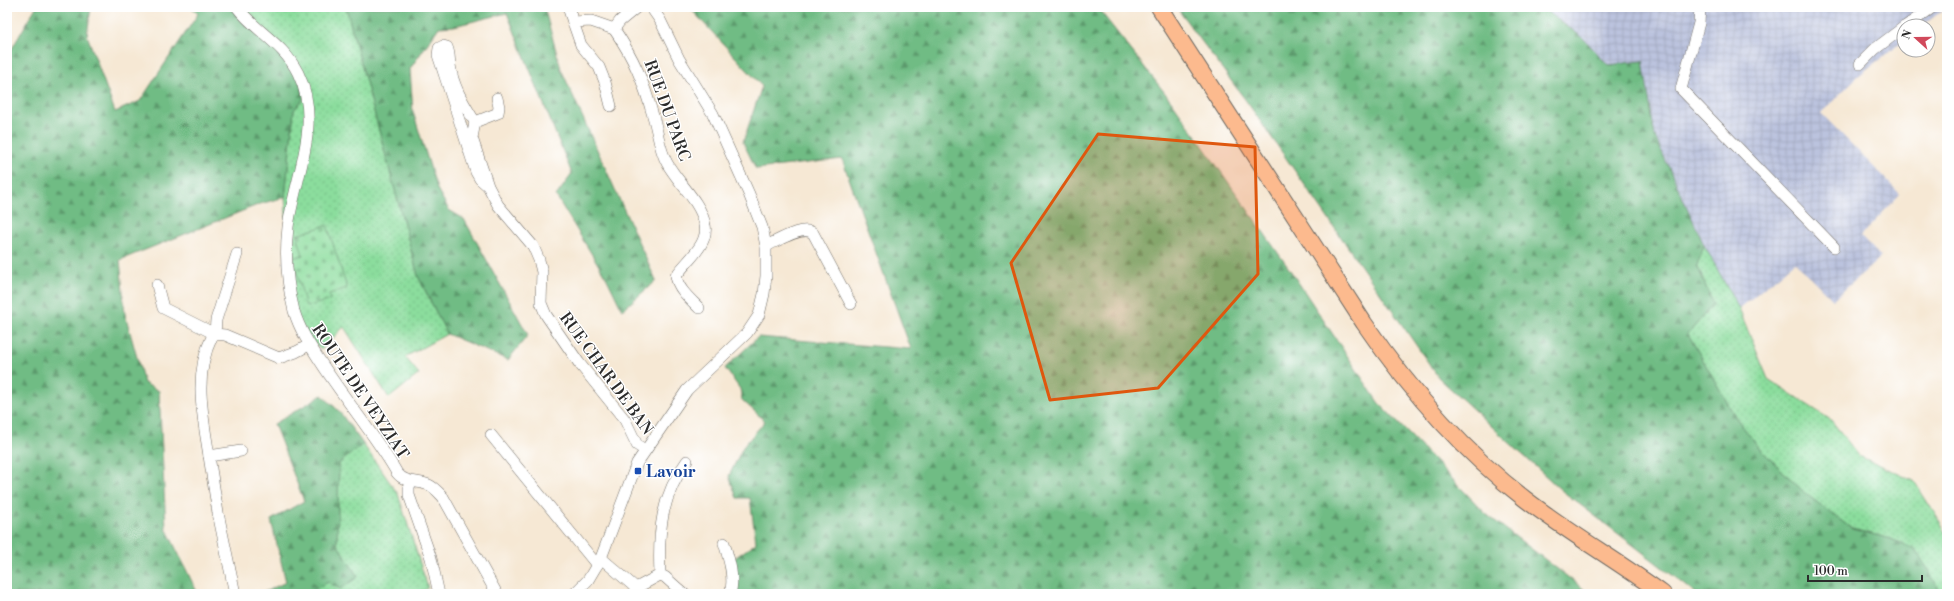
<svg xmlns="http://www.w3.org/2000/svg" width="1954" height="601" viewBox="0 0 1954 601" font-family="'Libre Bodoni',serif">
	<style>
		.industrial { fill: url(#industrial-grid) }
		.green { fill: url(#green-dots); stroke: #5b8464 }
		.forest { fill: url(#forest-firs); stroke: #4e7458 }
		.cemetery { fill: url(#cemetery-stones); stroke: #5b8464 }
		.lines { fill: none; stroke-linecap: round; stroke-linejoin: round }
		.minor-casing { stroke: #726d66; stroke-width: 12 }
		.highway-casing { stroke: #726d66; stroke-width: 18 }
		.minor { stroke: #fff; stroke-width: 11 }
		.highway { stroke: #fcba8e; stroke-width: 16 }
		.marked { fill: #df570e; fill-opacity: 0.2; stroke: #df570e; stroke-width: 3; stroke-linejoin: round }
		.transit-dot { fill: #1a4fb4; stroke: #fff; stroke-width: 1.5 }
		.labels { text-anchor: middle; stroke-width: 3; stroke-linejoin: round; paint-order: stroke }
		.street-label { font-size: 16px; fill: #2b2b2b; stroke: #fff }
		.transit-label { font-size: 16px; font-weight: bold; fill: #164399; stroke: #fff; text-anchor: start }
	</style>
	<defs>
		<pattern id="industrial-grid" width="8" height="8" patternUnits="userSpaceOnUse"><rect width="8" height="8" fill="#bbc3de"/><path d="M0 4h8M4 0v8" fill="none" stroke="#a1a8bf"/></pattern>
		<pattern id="green-dots" width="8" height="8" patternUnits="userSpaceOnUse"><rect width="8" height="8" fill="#8bdd9d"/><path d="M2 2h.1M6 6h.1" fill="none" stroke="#78be87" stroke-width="1.8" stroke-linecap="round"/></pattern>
		<pattern id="forest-firs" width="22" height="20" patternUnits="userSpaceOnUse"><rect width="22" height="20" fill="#70bc84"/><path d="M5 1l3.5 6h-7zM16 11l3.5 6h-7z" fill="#5c996c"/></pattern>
		<pattern id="cemetery-stones" width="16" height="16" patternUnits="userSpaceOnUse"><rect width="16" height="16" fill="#8bdd9d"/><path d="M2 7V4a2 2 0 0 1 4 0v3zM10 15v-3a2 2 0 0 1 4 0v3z" fill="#78be87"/></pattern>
	</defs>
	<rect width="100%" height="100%" fill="#fff"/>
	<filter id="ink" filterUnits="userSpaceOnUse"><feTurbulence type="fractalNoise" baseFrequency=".025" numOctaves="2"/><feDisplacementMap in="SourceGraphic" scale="8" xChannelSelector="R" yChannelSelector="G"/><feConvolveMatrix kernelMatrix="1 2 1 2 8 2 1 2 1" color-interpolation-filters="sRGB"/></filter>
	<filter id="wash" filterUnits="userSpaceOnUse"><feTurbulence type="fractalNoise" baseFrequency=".012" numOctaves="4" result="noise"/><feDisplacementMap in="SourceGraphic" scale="16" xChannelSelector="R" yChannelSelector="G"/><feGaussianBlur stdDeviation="0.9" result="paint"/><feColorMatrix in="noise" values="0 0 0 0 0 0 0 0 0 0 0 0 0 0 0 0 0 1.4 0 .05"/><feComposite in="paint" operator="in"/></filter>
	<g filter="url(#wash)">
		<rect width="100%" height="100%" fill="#f6e8d4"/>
		<!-- industrial -->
		<path class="industrial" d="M1540,7H1947L1922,26H1904V40L1857,77L1821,113L1900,194L1861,236L1881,257L1833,300L1795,262L1739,309L1704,245L1655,137L1643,61L1608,65L1582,37Z"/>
		<!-- green -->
		<g class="green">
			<path d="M241,7H346L418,276L447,334L405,357L419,374L389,398L344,327L321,350L293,320L285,197L294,110L303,99Z"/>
			<path d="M1704,245L1739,309L1768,379L1831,420L1859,456L1914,481L1947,533V594H1942L1916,550L1891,539L1852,529L1806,494L1761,450L1736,418L1688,334L1713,304L1697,265Z"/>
			<path d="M363,444L398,494L428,588L418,594H310V592L328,582L358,577L337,544L339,463Z"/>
		</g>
		<!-- forest -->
		<g class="forest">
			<path d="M36,7H91L87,35L115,112L140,101L198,14L191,7H241L300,68L303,99L294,110L285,197L260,204L120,260L125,314L144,383L159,391L166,528L198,594H7V57Z"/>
			<path d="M346,7H544L561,69L656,281L622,310L607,279L556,196L572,174L507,13L454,26L439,27L410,69L413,112L437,189L449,210L464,219L528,335L508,360L447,334L418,276Z"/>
			<path d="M689,7H1097L1172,102L1290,270L1378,402L1486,514L1590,594H732L726,564L756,543L750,498H737L729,476L743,447L765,421L742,400L740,389L725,368L758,337L911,349L842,159L756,169L743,142L762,86Z"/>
			<path d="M1176,7H1540L1582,37L1608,65L1643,61L1655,137L1704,245L1697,265L1713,304L1688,334L1736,418L1761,450L1806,494L1852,529L1891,539L1916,550L1942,594H1697L1561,490L1439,378L1247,102Z"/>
			<path d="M322,395L339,411L363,444L339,463L337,544L358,577L340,589L328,582L310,592V594H260L286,582L271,520L304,501L274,424Z"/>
		</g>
		<!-- cemetery -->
		<path class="cemetery" d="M327,225L347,288L329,294L330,300L306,307L293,258L303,255L297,235Z"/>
	</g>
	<g filter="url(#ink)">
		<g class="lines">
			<!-- minor casing -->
			<g class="minor-casing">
				<g id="minor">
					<path d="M237,7C256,32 283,43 298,73C323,124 295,175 288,227C285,253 287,284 294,311C300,331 311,347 322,364C346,401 375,435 397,473C406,484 417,480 429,485C434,487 439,493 443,497L497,594"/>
					<path d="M568,7L573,22"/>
					<path d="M637,7L620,21L614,29C634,58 644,83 653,116C658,132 659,149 667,163C678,183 701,202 705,225C709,245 686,261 676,276C678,289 690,299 699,308"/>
					<path d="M1700,7L1699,23L1681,89L1834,247"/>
					<path d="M1906,26L1933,7"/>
					<path d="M1860,64L1875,49L1904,27"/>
					<path d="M611,106L605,82L599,67L581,45L573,22L591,21L614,29"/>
					<path d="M475,122L498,113L499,107L497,98"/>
					<path d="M488,186L480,179L476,172L438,55L439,48L443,46L447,47C450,54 449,59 450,65C453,87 464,104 475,122L472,138L488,186L498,205L533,246L539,260L542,272L541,303L546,315L579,363L625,420L637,445L645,450"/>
					<path d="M766,246C778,241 802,225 813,233L851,304"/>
					<path d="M157,285L163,308L215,334L216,320L237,254"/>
					<path d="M491,435L597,565"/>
					<path d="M241,451L209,456C203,416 193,375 212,337L215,334L225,335L279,358L296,352L309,345"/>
					<path d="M209,456L218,513L235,594"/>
					<path d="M409,482V495L431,558L439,594"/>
					<path d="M724,543C729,559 735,578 730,594"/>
					<path d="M601,558L636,588"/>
					<path d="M660,575C658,532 661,496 687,461"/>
					<path d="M574,594L588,580L601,558L637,463L687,390L747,333L759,315L764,294L766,276V246L762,227L749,194L713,114L679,59L660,20L651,7"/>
					<path d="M634,594L636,588L660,575L665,577L684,594"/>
				</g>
			</g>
			<!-- highway casing -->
			<g class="highway-casing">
				<path id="highway" d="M1159,7L1364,323C1409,389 1461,450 1525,499C1569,533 1618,561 1663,594"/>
			</g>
			<!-- minor -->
			<use href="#minor" class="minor"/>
			<!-- highway -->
			<use href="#highway" class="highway"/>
		</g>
	</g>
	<!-- marked area -->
	<path class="marked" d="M1098,134L1255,147L1258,274L1158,388L1050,400L1011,263Z"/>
	<!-- markers -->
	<rect class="transit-dot" x="634" y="467" width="8" height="8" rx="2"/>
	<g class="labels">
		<!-- street labels -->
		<g class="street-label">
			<text transform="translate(668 110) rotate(70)" y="6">RUE DU PARC</text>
			<text transform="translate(607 373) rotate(54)" y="6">RUE CHAR DE BAN</text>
			<text transform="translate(361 391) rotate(56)" y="6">ROUTE DE VEYZIAT</text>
		</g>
		<!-- transit labels -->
		<g class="transit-label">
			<text x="646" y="477">Lavoir</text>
		</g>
	</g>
	<!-- margin -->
	<rect width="1954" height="601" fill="none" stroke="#fff" stroke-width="24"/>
	<!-- north arrow -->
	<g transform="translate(1916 38) rotate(291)"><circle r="19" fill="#ffffff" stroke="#aaaaaa"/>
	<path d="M0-3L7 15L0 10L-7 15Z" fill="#d1495b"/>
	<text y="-6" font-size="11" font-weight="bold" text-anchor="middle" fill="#2b2b2b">N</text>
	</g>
	<!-- scale -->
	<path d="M1808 575v6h114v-6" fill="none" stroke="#2b2b2b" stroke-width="2"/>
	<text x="1814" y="575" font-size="12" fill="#2b2b2b" stroke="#ffffff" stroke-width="3" paint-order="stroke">100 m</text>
</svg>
